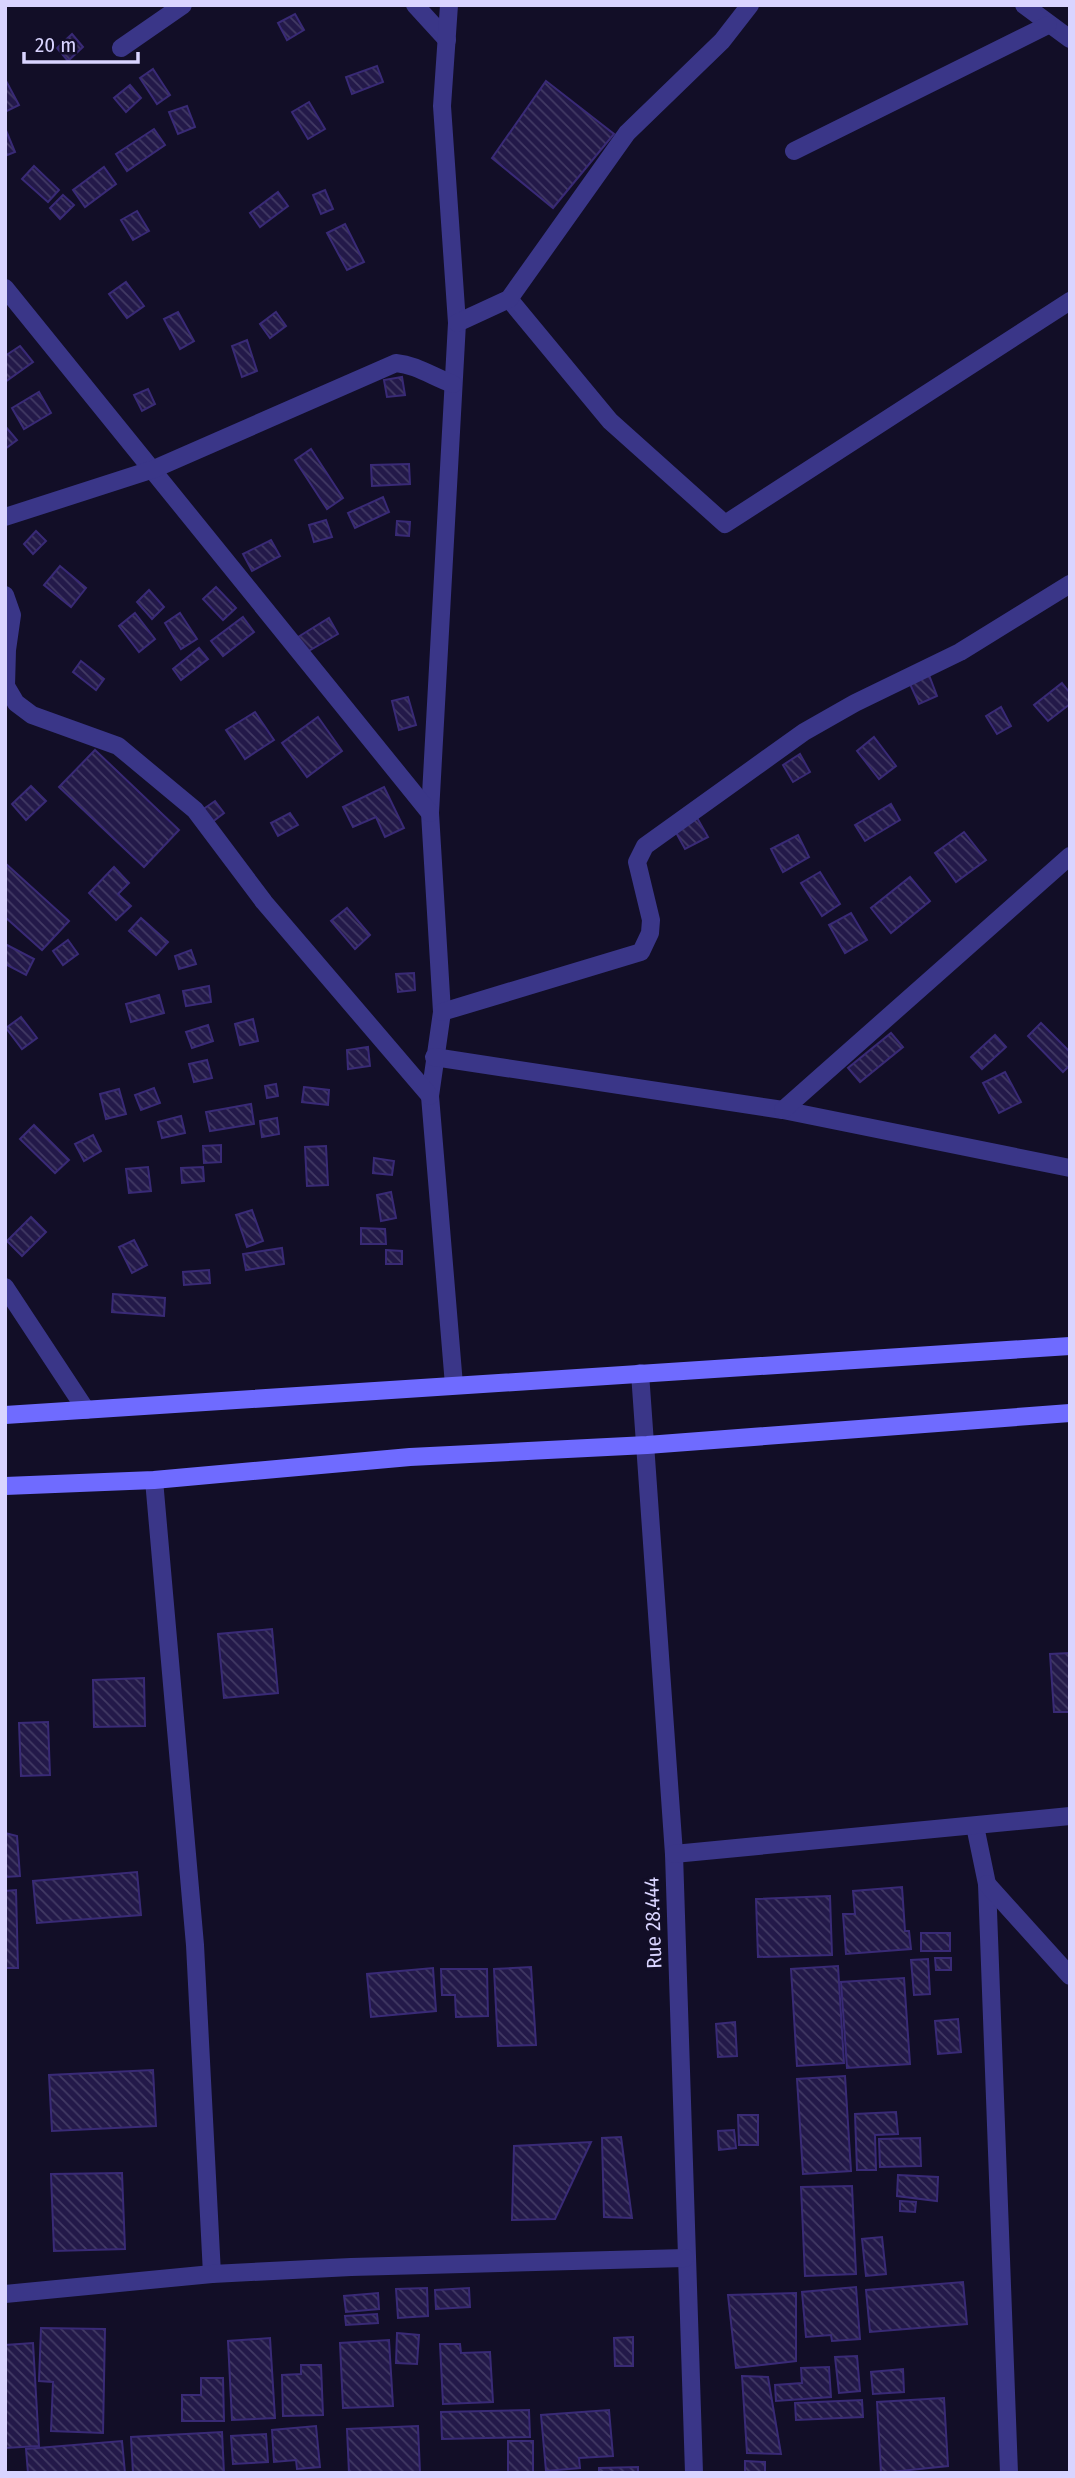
<svg xmlns="http://www.w3.org/2000/svg" width="1075" height="2478" viewBox="0 0 1075 2478" font-family="'Fira Sans Condensed',sans-serif">
	<style>
		.building { fill: url(#building-back-hatch); stroke: #392a76; stroke-width: 2 }
		.lines { fill: none; stroke-linecap: round; stroke-linejoin: round }
		.minor { stroke: #3a3688; stroke-width: 18 }
		.secondary { stroke: #6f6bff; stroke-width: 18 }
		.labels { text-anchor: middle; stroke-width: 6; stroke-linejoin: round; paint-order: stroke }
		.street-label { font-size: 21px; fill: #d9d4ff; stroke: #120e27 }
	</style>
	<defs>
		<pattern id="building-back-hatch" width="6" height="6" patternUnits="userSpaceOnUse" patternTransform="scale(1.75)"><rect width="6" height="6" fill="#231949"/><path d="M-1 5l2 2M0 0l6 6M5-1l2 2" fill="none" stroke="#423a64"/></pattern>
	</defs>
	<rect width="100%" height="100%" fill="#120e27"/>
	<!-- building -->
	<g class="building">
		<path d="M295,14L304,30L287,40L278,23Z"/>
		<path d="M72,34L83,47L68,61L57,48Z"/>
		<path d="M377,66L383,82L352,94L346,77Z"/>
		<path d="M153,69L170,95L157,104L140,78Z"/>
		<path d="M5,79L19,105L5,112Z"/>
		<path d="M546,81L614,134L553,208L492,158Z"/>
		<path d="M130,85L141,98L126,112L114,98Z"/>
		<path d="M309,102L325,129L308,139L292,112Z"/>
		<path d="M187,106L195,127L178,134L169,112Z"/>
		<path d="M5,128L15,152L5,156Z"/>
		<path d="M154,129L165,145L127,171L116,154Z"/>
		<path d="M34,166L59,190L48,202L22,179Z"/>
		<path d="M104,167L116,184L85,207L73,190Z"/>
		<path d="M325,190L333,209L321,214L313,195Z"/>
		<path d="M278,192L288,206L260,227L250,213Z"/>
		<path d="M63,195L74,205L60,219L50,208Z"/>
		<path d="M137,211L149,231L133,240L121,220Z"/>
		<path d="M345,224L364,262L347,270L327,233Z"/>
		<path d="M126,282L144,306L127,318L109,294Z"/>
		<path d="M178,312L194,341L180,349L164,319Z"/>
		<path d="M276,312L286,326L270,338L260,324Z"/>
		<path d="M247,340L257,371L242,377L232,346Z"/>
		<path d="M20,346L33,362L5,382V356Z"/>
		<path d="M402,377L405,395L387,397L384,380Z"/>
		<path d="M148,389L155,404L142,411L134,395Z"/>
		<path d="M39,392L51,413L24,429L12,408Z"/>
		<path d="M5,426L17,440L5,449Z"/>
		<path d="M311,449L343,498L327,509L295,460Z"/>
		<path d="M409,464L410,484L372,486L371,465Z"/>
		<path d="M383,497L389,512L355,528L348,513Z"/>
		<path d="M326,520L332,537L314,542L309,525Z"/>
		<path d="M397,521L410,522L409,536L396,535Z"/>
		<path d="M36,531L46,541L33,554L24,544Z"/>
		<path d="M271,540L280,556L252,571L243,554Z"/>
		<path d="M60,566L86,588L71,607L44,585Z"/>
		<path d="M216,587L236,608L223,620L203,599Z"/>
		<path d="M149,590L164,607L152,619L137,602Z"/>
		<path d="M135,613L155,639L139,652L119,626Z"/>
		<path d="M180,613L197,639L181,649L165,623Z"/>
		<path d="M243,617L254,632L223,656L211,641Z"/>
		<path d="M329,618L338,634L307,652L298,637Z"/>
		<path d="M199,648L208,659L181,680L173,669Z"/>
		<path d="M81,661L104,679L96,690L73,672Z"/>
		<path d="M929,675L937,696L919,704L910,684Z"/>
		<path d="M1062,683L1070,693V704L1048,721L1034,705Z"/>
		<path d="M408,697L416,725L399,730L392,701Z"/>
		<path d="M1001,707L1011,726L997,734L986,716Z"/>
		<path d="M255,712L274,740L245,759L226,730Z"/>
		<path d="M318,717L342,751L307,777L282,743Z"/>
		<path d="M874,737L896,766L879,779L857,751Z"/>
		<path d="M95,750L179,830L144,867L59,787Z"/>
		<path d="M800,754L810,772L793,782L783,765Z"/>
		<path d="M31,786L46,801L26,820L12,804Z"/>
		<path d="M384,787L404,828L385,837L376,817L353,827L343,807Z"/>
		<path d="M215,801L224,813L211,823L202,810Z"/>
		<path d="M891,804L900,820L865,841L855,825Z"/>
		<path d="M290,813L298,825L278,836L271,823Z"/>
		<path d="M696,816L708,837L685,849L673,827Z"/>
		<path d="M964,832L986,860L956,882L935,853Z"/>
		<path d="M798,835L809,857L783,872L771,849Z"/>
		<path d="M5,863L69,921L42,950L5,917Z"/>
		<path d="M114,867L129,883L118,894L131,906L116,920L89,893Z"/>
		<path d="M820,872L840,904L822,916L801,883Z"/>
		<path d="M910,877L930,901L891,933L871,908Z"/>
		<path d="M347,908L370,935L355,949L331,921Z"/>
		<path d="M851,913L867,940L845,953L829,925Z"/>
		<path d="M141,918L168,942L156,955L129,931Z"/>
		<path d="M68,940L78,954L63,965L53,951Z"/>
		<path d="M5,944L34,959L26,975L5,964Z"/>
		<path d="M191,950L196,964L179,969L175,956Z"/>
		<path d="M414,973L415,990L398,992L396,974Z"/>
		<path d="M209,986L211,1002L186,1006L183,991Z"/>
		<path d="M159,995L164,1013L131,1022L126,1004Z"/>
		<path d="M21,1017L37,1038L22,1049L6,1028Z"/>
		<path d="M253,1019L258,1041L240,1045L235,1024Z"/>
		<path d="M1041,1023L1070,1052V1065L1063,1072L1028,1036Z"/>
		<path d="M208,1025L213,1041L192,1048L186,1032Z"/>
		<path d="M891,1033L903,1047L860,1082L848,1068Z"/>
		<path d="M995,1035L1006,1047L982,1069L971,1057Z"/>
		<path d="M368,1047L370,1066L348,1069L347,1050Z"/>
		<path d="M207,1060L212,1078L194,1082L189,1064Z"/>
		<path d="M1005,1072L1021,1102L999,1113L983,1083Z"/>
		<path d="M276,1084L278,1096L267,1098L265,1086Z"/>
		<path d="M304,1087L329,1090L328,1105L302,1102Z"/>
		<path d="M154,1088L160,1103L141,1110L135,1095Z"/>
		<path d="M119,1089L126,1114L106,1119L100,1094Z"/>
		<path d="M251,1104L254,1124L210,1131L206,1112Z"/>
		<path d="M181,1116L185,1133L162,1138L158,1122Z"/>
		<path d="M277,1118L279,1134L262,1137L260,1121Z"/>
		<path d="M34,1125L69,1160L55,1173L20,1139Z"/>
		<path d="M93,1135L101,1151L84,1161L75,1144Z"/>
		<path d="M221,1145V1162L204,1163L203,1146Z"/>
		<path d="M326,1146L328,1185L307,1186L305,1147Z"/>
		<path d="M374,1158L394,1161L392,1175L373,1173Z"/>
		<path d="M148,1167L151,1191L129,1193L126,1169Z"/>
		<path d="M203,1167L204,1181L182,1183L181,1168Z"/>
		<path d="M391,1192L396,1218L381,1221L377,1195Z"/>
		<path d="M252,1210L263,1241L247,1247L236,1215Z"/>
		<path d="M31,1217L46,1232L22,1256L7,1241Z"/>
		<path d="M361,1228L385,1229L386,1244H361Z"/>
		<path d="M134,1240L147,1265L132,1273L119,1247Z"/>
		<path d="M282,1248L284,1264L246,1270L243,1254Z"/>
		<path d="M386,1250L402,1251V1264H386Z"/>
		<path d="M209,1270L210,1283L184,1285L183,1272Z"/>
		<path d="M113,1294L165,1298L164,1316L112,1312Z"/>
		<path d="M272,1629L278,1693L224,1698L218,1634Z"/>
		<path d="M1070,1653V1712H1054L1050,1654Z"/>
		<path d="M144,1678L145,1726L94,1727L93,1680Z"/>
		<path d="M48,1722L50,1775L21,1776L19,1723Z"/>
		<path d="M5,1833L17,1836L20,1876L5,1877Z"/>
		<path d="M137,1872L141,1915L37,1923L33,1881Z"/>
		<path d="M902,1887L905,1931H909L911,1949L846,1954L843,1914H855L853,1891Z"/>
		<path d="M16,1890L18,1968H5V1891Z"/>
		<path d="M830,1896L832,1955L758,1957L756,1899Z"/>
		<rect x="921" y="1933" width="29" height="18"/>
		<path d="M935,1958H951V1970H936Z"/>
		<path d="M928,1959L930,1994L914,1995L911,1960Z"/>
		<path d="M838,1966L844,2063L797,2066L791,1969Z"/>
		<path d="M531,1967L536,2045L498,2046L494,1969Z"/>
		<path d="M433,1968L436,2011L371,2017L367,1974Z"/>
		<path d="M441,1969H487L488,2016L456,2017L455,1995H442Z"/>
		<path d="M904,1978L910,2064L847,2068L841,1982Z"/>
		<path d="M958,2019L961,2052L938,2054L935,2021Z"/>
		<path d="M735,2022L737,2056L718,2057L716,2024Z"/>
		<path d="M153,2070L156,2126L52,2131L49,2075Z"/>
		<path d="M845,2076L851,2171L803,2174L797,2079Z"/>
		<path d="M896,2112L898,2134L875,2135L876,2170H857L855,2114Z"/>
		<path d="M738,2115H758V2145H739Z"/>
		<path d="M734,2130L736,2148L719,2150L718,2131Z"/>
		<path d="M621,2137L632,2218L604,2217L602,2138Z"/>
		<path d="M920,2138L921,2166L880,2167L879,2139Z"/>
		<path d="M591,2142L555,2219L512,2220L514,2146Z"/>
		<path d="M122,2173L125,2249L54,2251L51,2174Z"/>
		<path d="M898,2175L938,2177L937,2201L897,2196Z"/>
		<path d="M852,2186L856,2274L805,2276L801,2187Z"/>
		<path d="M900,2201L916,2202L915,2212L900,2211Z"/>
		<path d="M882,2237L886,2274L866,2276L862,2239Z"/>
		<path d="M963,2282L967,2324L870,2332L866,2290Z"/>
		<path d="M856,2287L860,2339L832,2341L831,2335L806,2337L802,2292Z"/>
		<path d="M427,2288L428,2316L398,2318L396,2289Z"/>
		<path d="M469,2288L470,2307L436,2309L435,2290Z"/>
		<path d="M378,2293L379,2309L346,2312L344,2296Z"/>
		<path d="M796,2293V2361L736,2368L728,2295Z"/>
		<path d="M377,2314L378,2323L346,2325L345,2316Z"/>
		<path d="M41,2328L105,2329L103,2433L51,2431L53,2382L39,2381Z"/>
		<path d="M397,2333L419,2335L417,2364L396,2363Z"/>
		<path d="M633,2337V2366H615L614,2338Z"/>
		<path d="M270,2338L275,2418L232,2420L228,2341Z"/>
		<path d="M389,2340L393,2406L343,2408L340,2343Z"/>
		<path d="M33,2343L39,2446L5,2448V2345Z"/>
		<path d="M440,2344H460L461,2353L490,2352L493,2402L443,2404Z"/>
		<path d="M857,2356L860,2391L839,2393L835,2357Z"/>
		<path d="M301,2365H321L323,2415L283,2416L282,2375L301,2374Z"/>
		<path d="M829,2367L831,2397L776,2401L775,2385L802,2383L801,2368Z"/>
		<path d="M903,2369L904,2392L873,2394L871,2372Z"/>
		<path d="M742,2376L768,2377L781,2454L747,2453Z"/>
		<path d="M201,2378H223L224,2421H182V2395H201Z"/>
		<path d="M944,2398L948,2466L881,2473L877,2402Z"/>
		<path d="M862,2400L863,2417L796,2420L795,2403Z"/>
		<path d="M529,2410L530,2437L442,2439L441,2412Z"/>
		<path d="M609,2410L613,2456L579,2458L580,2468L546,2471L541,2415Z"/>
		<path d="M316,2426L320,2467L297,2469L296,2460L274,2462L272,2430Z"/>
		<path d="M418,2426L420,2473H349L347,2429Z"/>
		<path d="M222,2432L224,2473H133L131,2437Z"/>
		<path d="M266,2434L268,2462L233,2464L231,2436Z"/>
		<path d="M122,2441L125,2473H28L26,2449Z"/>
		<rect x="508" y="2441" width="25" height="32"/>
		<path d="M745,2461L765,2462V2473H745Z"/>
		<path d="M638,2467V2473H599V2468Z"/>
	</g>
	<g class="lines">
		<!-- minor -->
		<g class="minor">
			<path d="M415,5L447,40"/>
			<path d="M449,5L442,106L457,323L430,813L442,1012L430,1096L454,1385"/>
			<path d="M1024,5L1070,39"/>
			<path d="M121,48L183,5"/>
			<path d="M794,151L1048,25"/>
			<path d="M5,288L430,813"/>
			<path d="M509,299L610,421L725,524L1070,301"/>
			<path d="M457,323L509,299L627,133L722,41L750,5"/>
			<path d="M5,517L154,469L396,363C417,365 433,377 453,384"/>
			<path d="M5,595L12,615L7,650L6,686L16,703L32,715L118,746L195,810L264,902L430,1096"/>
			<path d="M442,1012L641,952L650,933L651,920L637,862L645,846L804,732L855,703L960,652L1070,584"/>
			<path d="M434,1057L783,1110L1070,1168"/>
			<path d="M783,1110L1070,856"/>
			<path d="M5,1287L86,1410"/>
			<path d="M640,1373L674,1854L694,2473"/>
			<path d="M154,1480L195,1945L212,2274"/>
			<path d="M975,1826L987,1884L1009,2473"/>
			<path d="M674,1854L1070,1816"/>
			<path d="M987,1884L1070,1976"/>
			<path d="M5,2294L212,2274L351,2267L685,2258"/>
		</g>
		<!-- secondary -->
		<g class="secondary">
			<path d="M5,1415L1070,1346"/>
			<path d="M5,1486L154,1480L410,1457L647,1445L1070,1413"/>
		</g>
	</g>
	<g class="labels">
		<!-- street labels -->
		<g class="street-label">
			<text transform="translate(653 1923) rotate(-92)" y="7">Rue 28.444</text>
		</g>
	</g>
	<!-- border -->
	<rect width="1075" height="2478" fill="none" stroke="#d9d4ff" stroke-width="14"/>
	<!-- scale -->
	<path d="M24 52v10h114v-10" fill="none" stroke="#d9d4ff" stroke-width="3.5"/>
	<text x="35" y="52" font-size="21" fill="#d9d4ff" stroke="#120e27" stroke-width="5" paint-order="stroke">20 m</text>
</svg>
